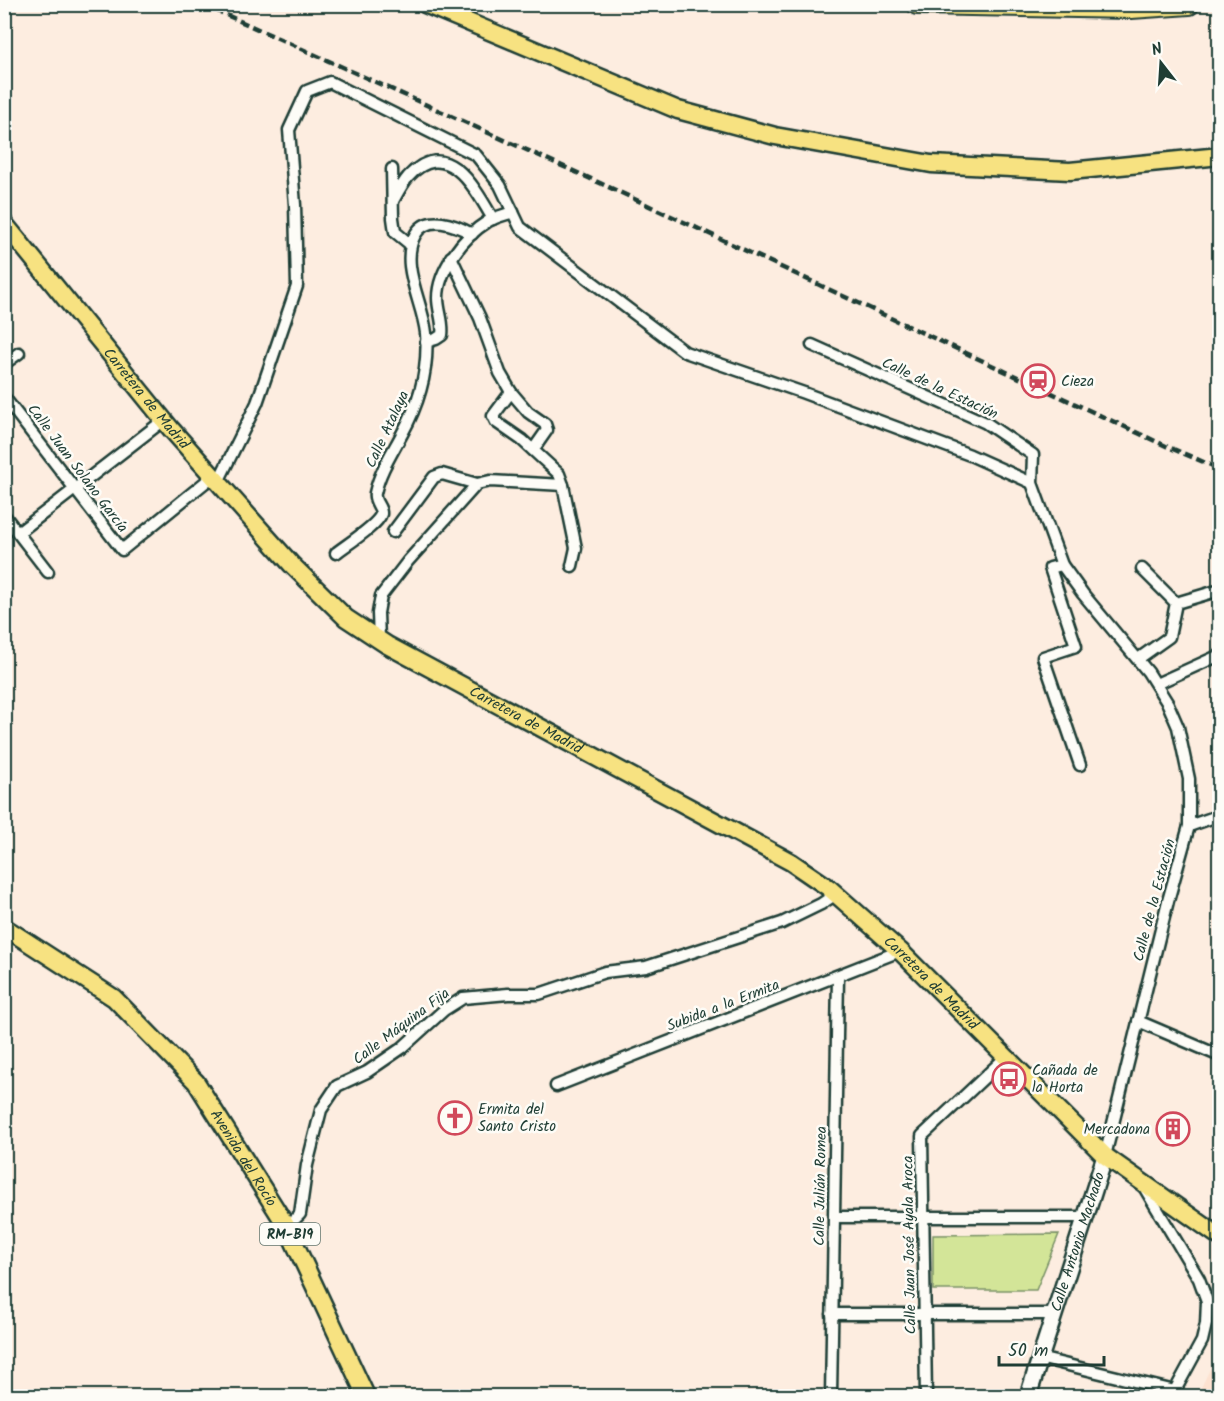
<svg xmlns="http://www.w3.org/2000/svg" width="1224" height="1401" viewBox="0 0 1224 1401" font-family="Kalam,sans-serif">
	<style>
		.built { fill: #fde2d0 }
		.green { fill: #d3e598; stroke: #799166; stroke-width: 1.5 }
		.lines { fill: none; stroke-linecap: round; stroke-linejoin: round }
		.street-casing { stroke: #1f3d34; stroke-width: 15 }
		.secondary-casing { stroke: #1f3d34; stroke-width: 20 }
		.primary-casing { stroke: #1f3d34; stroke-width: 21 }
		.highway-casing { stroke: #1f3d34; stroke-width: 24 }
		.street { stroke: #fdfcf7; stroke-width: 10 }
		.secondary { stroke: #fdfcf7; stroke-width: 15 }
		.primary { stroke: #f7e281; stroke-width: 16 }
		.highway { stroke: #f7e281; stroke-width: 20 }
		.rail { stroke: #1f3d34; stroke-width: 4.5; stroke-dasharray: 9 4.5; stroke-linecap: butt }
		.labels { text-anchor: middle; stroke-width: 5; stroke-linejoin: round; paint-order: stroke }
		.shield { fill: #fdfcf7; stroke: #62766e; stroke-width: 1.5 }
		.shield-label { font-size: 14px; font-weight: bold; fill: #1f3d34 }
		.poi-label { font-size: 15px; fill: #1f3d34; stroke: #fdfcf7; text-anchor: start }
		.street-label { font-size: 15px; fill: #1f3d34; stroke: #fdfcf7 }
	</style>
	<rect width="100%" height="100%" fill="#fdede0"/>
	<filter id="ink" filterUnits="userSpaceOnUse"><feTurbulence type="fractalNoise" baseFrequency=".0167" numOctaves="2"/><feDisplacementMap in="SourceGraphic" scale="12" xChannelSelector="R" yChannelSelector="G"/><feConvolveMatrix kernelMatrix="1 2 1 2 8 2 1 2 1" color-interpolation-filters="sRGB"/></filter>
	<g filter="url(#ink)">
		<!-- built -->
		<path class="built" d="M1210,1369L1219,1376V1396H1197Z"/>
		<!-- green -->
		<path class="green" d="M1059,1234L1036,1290H933V1235Z"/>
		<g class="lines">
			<!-- street casing -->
			<g class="street-casing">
				<g id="street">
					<path d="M392,169L393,218L395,232L411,245"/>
					<path d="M393,201C397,194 402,184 408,177C447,135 475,188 493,219"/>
					<path d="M451,257L480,318L500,373L511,392L528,412L545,424L547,430L533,450"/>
					<path d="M426,342L436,339L442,335C444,322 438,311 438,298C438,270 464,236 487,222C494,217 505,215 513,212"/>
					<path d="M812,345L986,423L1033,455L1032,483L1062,565L1083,594L1148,672L1168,704L1178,727L1189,779V826L1168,901L1105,1156"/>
					<path d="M4,364L19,353"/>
					<path d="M511,392L493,416L496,422L522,440L559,474L563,485L576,548L572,566"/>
					<path d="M4,397L122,550L213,476"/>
					<path d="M218,482L257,403L297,286L295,205L289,130L307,91L330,82L476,155L500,185L520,227L685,352L804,393L970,455L1032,483"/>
					<path d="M4,515L48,572"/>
					<path d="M393,532L434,477L442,474L477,484"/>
					<path d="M18,533L164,420"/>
					<path d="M336,553C346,545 378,525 381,514C382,507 373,502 375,493C380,471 392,453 402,434C420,402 429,370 426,333C423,303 399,264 415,235C427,213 456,225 472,234"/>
					<path d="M1062,565L1050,568L1076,646L1043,657L1080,765"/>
					<path d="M1142,569L1176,603"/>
					<path d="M379,640L378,613L381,596L408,561L477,484L490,481L563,485"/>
					<path d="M1138,659L1169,637L1176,603L1220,590"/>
					<path d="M1156,684L1220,655"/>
					<path d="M1189,826L1220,815"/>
					<path d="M1138,1021L1220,1056"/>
					<path d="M556,1086L900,951"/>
					<path d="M1144,1187L1199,1279L1207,1301L1206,1324L1202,1341L1172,1396"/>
					<path d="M834,1217H1085"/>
					<path d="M287,1227L300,1214L307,1165L321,1110L337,1086L367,1072L402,1048L444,1010L463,998L508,994H539L605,972L646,967L782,923L821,904L836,894"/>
					<path d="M832,1314H1054"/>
					<path d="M1039,1358L1175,1391"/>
					<path d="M831,1396L838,977"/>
					<path d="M926,1396L922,1136L1006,1057"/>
				</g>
			</g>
			<!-- secondary casing -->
			<g class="secondary-casing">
				<g id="secondary">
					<path id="s1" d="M1028,1396L1105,1156"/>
				</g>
			</g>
			<!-- primary casing -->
			<g class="primary-casing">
				<g id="primary">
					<path d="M425,4L678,110L775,136L931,164L1070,171L1220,156"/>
					<path id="s2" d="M4,223L171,429L291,564L346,618L387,645L791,862L829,888L900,951L1105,1156L1220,1237"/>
					<path id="s3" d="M4,927L114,998L196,1082L287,1227L366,1396"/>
				</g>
			</g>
			<!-- highway casing -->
			<g class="highway-casing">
				<path id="highway" d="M917,4L1131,8L1189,4"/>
			</g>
			<!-- street -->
			<use href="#street" class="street"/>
			<!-- secondary -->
			<use href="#secondary" class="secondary"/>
			<!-- primary -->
			<use href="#primary" class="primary"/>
			<!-- highway -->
			<use href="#highway" class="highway"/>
			<!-- rail -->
			<path class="rail" d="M202,4L600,183L1166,446L1220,469"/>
		</g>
	</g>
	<!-- icons -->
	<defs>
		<g id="station-ring" transform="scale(1.725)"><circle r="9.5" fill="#fdfcf7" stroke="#d1495b" stroke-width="1.5"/><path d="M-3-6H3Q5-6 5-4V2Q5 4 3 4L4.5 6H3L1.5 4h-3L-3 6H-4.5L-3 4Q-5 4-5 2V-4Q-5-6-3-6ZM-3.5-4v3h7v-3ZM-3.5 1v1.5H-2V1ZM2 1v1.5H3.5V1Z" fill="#d1495b"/></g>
		<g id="bus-ring" transform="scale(1.725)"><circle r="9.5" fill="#fdfcf7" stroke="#d1495b" stroke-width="1.5"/><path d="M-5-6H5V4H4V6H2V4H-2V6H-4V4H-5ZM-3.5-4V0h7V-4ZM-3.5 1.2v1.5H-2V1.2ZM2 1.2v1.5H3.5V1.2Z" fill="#d1495b"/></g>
		<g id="church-ring" transform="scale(1.725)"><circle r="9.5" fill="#fdfcf7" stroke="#d1495b" stroke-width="1.5"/><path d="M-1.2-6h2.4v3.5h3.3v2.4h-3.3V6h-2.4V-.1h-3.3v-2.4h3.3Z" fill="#d1495b"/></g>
		<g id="building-ring" transform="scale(1.725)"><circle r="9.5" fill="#fdfcf7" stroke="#d1495b" stroke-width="1.5"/><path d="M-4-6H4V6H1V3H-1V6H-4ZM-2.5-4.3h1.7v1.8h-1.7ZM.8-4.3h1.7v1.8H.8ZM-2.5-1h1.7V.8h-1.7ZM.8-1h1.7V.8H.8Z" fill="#d1495b"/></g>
	</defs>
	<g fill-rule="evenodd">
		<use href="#station-ring" x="1038" y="381"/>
		<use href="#bus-ring" x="1009" y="1079"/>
		<use href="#church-ring" x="455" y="1118"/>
		<use href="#building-ring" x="1173" y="1129"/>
	</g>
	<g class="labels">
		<!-- shield labels -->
		<rect class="shield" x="260" y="1223" width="60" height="22" rx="4.5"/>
		<g class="shield-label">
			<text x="290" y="1239">RM-B19</text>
		</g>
		<!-- poi labels -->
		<g class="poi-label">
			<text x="1061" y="386">Cieza</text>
			<text x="1032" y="1075">Cañada de<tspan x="1032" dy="17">la Horta</tspan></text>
			<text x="478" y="1114">Ermita del<tspan x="478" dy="17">Santo Cristo</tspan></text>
			<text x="1150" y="1134" text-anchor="end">Mercadona</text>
		</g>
		<!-- street labels -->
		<g class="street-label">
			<text transform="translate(940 388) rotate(25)" y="5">Calle de la Estación</text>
			<text dy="5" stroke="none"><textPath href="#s2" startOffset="226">Carretera de Madrid</textPath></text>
			<text transform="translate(387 429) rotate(-65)" y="5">Calle Atalaya</text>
			<text transform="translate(78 468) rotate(53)" y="5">Calle Juan Solano García</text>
			<text dy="5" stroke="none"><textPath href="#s2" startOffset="730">Carretera de Madrid</textPath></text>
			<text transform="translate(1154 900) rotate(-75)" y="5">Calle de la Estación</text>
			<text dy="5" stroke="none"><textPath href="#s2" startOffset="1216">Carretera de Madrid</textPath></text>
			<text transform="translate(723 1005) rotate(-21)" y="5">Subida a la Ermita</text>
			<text transform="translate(401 1026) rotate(-37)" y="5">Calle Máquina Fija</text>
			<text dy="5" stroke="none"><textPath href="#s3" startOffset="338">Avenida del Rocío</textPath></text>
			<text transform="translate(820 1186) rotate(-89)" y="5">Calle Julián Romea</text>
			<text dy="5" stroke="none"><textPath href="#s1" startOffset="162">Calle Antonio Machado</textPath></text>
			<text transform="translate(909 1245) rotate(-91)" y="5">Calle Juan José Ayala Aroca</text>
		</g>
	</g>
	<!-- margin -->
	<rect width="1224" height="1401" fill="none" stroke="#fdfcf7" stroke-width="24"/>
	<rect x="12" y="12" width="1200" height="1377" fill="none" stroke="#1f3d34" stroke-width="2" filter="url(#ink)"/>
	<!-- north arrow -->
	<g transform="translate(1161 63) rotate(343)" stroke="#fdfcf7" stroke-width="4.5" paint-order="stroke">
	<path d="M0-4.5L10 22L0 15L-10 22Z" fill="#1f3d34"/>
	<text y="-9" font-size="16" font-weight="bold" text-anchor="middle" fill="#1f3d34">N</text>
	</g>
	<!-- scale -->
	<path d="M999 1356v9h105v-9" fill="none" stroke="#1f3d34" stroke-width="3"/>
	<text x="1008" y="1356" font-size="18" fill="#1f3d34" stroke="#fdfcf7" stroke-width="4.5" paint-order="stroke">50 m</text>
</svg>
